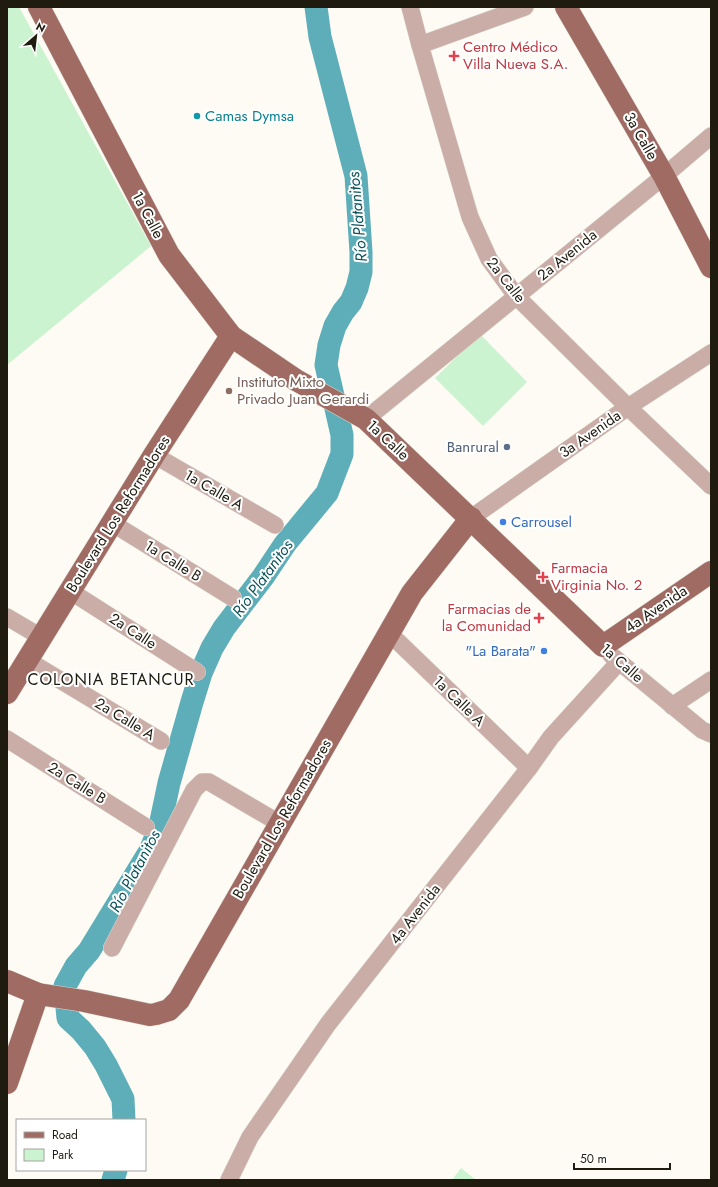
<svg xmlns="http://www.w3.org/2000/svg" width="718" height="1187" viewBox="0 0 718 1187" font-family="Jost,sans-serif">
	<style>
		.green { fill: #ccf3cf }
		.lines { fill: none; stroke-linecap: round; stroke-linejoin: round }
		.river { stroke: #5daeb9; stroke-width: 23 }
		.minor-casing { stroke: #d9d7cf; stroke-width: 18 }
		.major-casing { stroke: #d9d7cf; stroke-width: 23 }
		.minor { stroke: #cbada7; stroke-width: 17 }
		.major { stroke: #9f6b63; stroke-width: 22 }
		.health-dot { fill: #e0444e; stroke: #fff; stroke-width: 1.5 }
		.culture-dot { fill: #0f9aa8; stroke: #fff; stroke-width: 1.5 }
		.education-dot { fill: #8d6e63; stroke: #fff; stroke-width: 1.5 }
		.service-dot { fill: #5c6f8a; stroke: #fff; stroke-width: 1.5 }
		.shop-dot { fill: #3f7fe0; stroke: #fff; stroke-width: 1.5 }
		.labels { text-anchor: middle; stroke-width: 4; stroke-linejoin: round; paint-order: stroke }
		.health-label { font-size: 15px; fill: #be3a42; stroke: #fff; text-anchor: start }
		.culture-label { font-size: 15px; fill: #0d838f; stroke: #fff; text-anchor: start }
		.street-label { font-size: 15px; fill: #1f1b0e; stroke: #fff }
		.education-label { font-size: 15px; fill: #785e54; stroke: #fff; text-anchor: start }
		.service-label { font-size: 15px; fill: #4e5e75; stroke: #fff; text-anchor: end }
		.shop-label { font-size: 15px; fill: #366cbe; stroke: #fff; text-anchor: start }
		.water-label { font-size: 16px; font-style: italic; fill: #0d545d; stroke: #fff }
		.neighbourhood-label { font-size: 16px; letter-spacing: 1px; fill: #1f1b0e; stroke: #fff }
	</style>
	<rect width="100%" height="100%" fill="#fdfbf4"/>
	<!-- green -->
	<g class="green">
		<path d="M7,7H19L151,246L7,365Z"/>
		<path d="M480,334L527,382L483,426L435,378Z"/>
		<path d="M461,1168L476,1180H452Z"/>
	</g>
	<g class="lines">
		<!-- river -->
		<g class="river">
			<path d="M124,1120L123,1099L106,1065L95,1047L81,1030L68,1018L65,986L76,966L89,951L150,851L155,839L161,821L169,783L192,702L201,673L212,648L224,628L263,577L285,544L327,493L342,454V435L326,365L329,345L335,326L343,312L351,302L357,288L361,272V252L356,176L320,37L316,7"/>
			<path d="M113,1180L116,1170"/>
		</g>
		<!-- minor casing -->
		<g class="minor-casing">
			<g id="minor">
				<path d="M410,7L420,45L470,217L489,259L516,296L628,407L711,486"/>
				<path d="M420,45L525,7"/>
				<path d="M366,419L664,176L711,136"/>
				<path d="M154,455L275,525"/>
				<path d="M471,518L628,407L711,353"/>
				<path d="M112,523L233,598"/>
				<path d="M70,591L197,672"/>
				<path d="M7,617L41,637"/>
				<path d="M389,633L529,768"/>
				<path d="M611,655L702,730L711,734"/>
				<path d="M27,660L161,741"/>
				<path d="M672,706L711,680"/>
				<path d="M7,739L146,827"/>
				<path d="M112,948L194,790L202,782H209L279,823"/>
				<path d="M229,1180L250,1137L328,1024L529,768L551,737L619,662"/>
			</g>
		</g>
		<!-- major casing -->
		<g class="major-casing">
			<g id="major">
				<path d="M39,7L169,255L231,336L296,380L366,419L603,646L711,572"/>
				<path d="M566,7L664,176L711,267"/>
				<path d="M7,693L154,455L231,336"/>
				<path d="M7,981L38,994L84,1001L150,1015L156,1014L169,1010L179,1000L412,593L471,518"/>
				<path d="M7,1083L38,994"/>
			</g>
		</g>
		<!-- minor -->
		<use href="#minor" class="minor"/>
		<!-- major -->
		<use href="#major" class="major"/>
	</g>
	<!-- markers -->
	<g class="health-dot">
		<path d="M452 50h4v4h4v4h-4v4h-4v-4h-4v-4h4z"/>
		<path d="M541 571h4v4h4v4h-4v4h-4v-4h-4v-4h4z"/>
		<path d="M537 612h4v4h4v4h-4v4h-4v-4h-4v-4h4z"/>
	</g>
	<circle class="culture-dot" cx="197" cy="116" r="4"/>
	<circle class="education-dot" cx="229" cy="391" r="4"/>
	<circle class="service-dot" cx="507" cy="447" r="4"/>
	<g class="shop-dot">
		<circle cx="503" cy="522" r="4"/>
		<circle cx="544" cy="651" r="4"/>
	</g>
	<g class="labels">
		<!-- health labels -->
		<g class="health-label">
			<text x="463" y="52">Centro Médico<tspan x="463" dy="17">Villa Nueva S.A.</tspan></text>
			<text x="551" y="573">Farmacia<tspan x="551" dy="17">Virginia No. 2</tspan></text>
			<text x="531" y="614" text-anchor="end">Farmacias de<tspan x="531" dy="17">la Comunidad</tspan></text>
		</g>
		<!-- culture labels -->
		<g class="culture-label">
			<text x="205" y="121">Camas Dymsa</text>
		</g>
		<!-- street labels -->
		<g class="street-label">
			<text transform="translate(641 136) rotate(60)" y="5">3a Calle</text>
			<text transform="translate(148 215) rotate(62)" y="5">1a Calle</text>
			<text transform="translate(567 255) rotate(-39)" y="5">2a Avenida</text>
			<text transform="translate(506 280) rotate(52)" y="5">2a Calle</text>
			<text transform="translate(590 434) rotate(-35)" y="5">3a Avenida</text>
			<text transform="translate(388 440) rotate(43)" y="5">1a Calle</text>
			<text transform="translate(214 490) rotate(30)" y="5">1a Calle A</text>
			<text transform="translate(118 514) rotate(-58)" y="5">Boulevard Los Reformadores</text>
			<text transform="translate(173 561) rotate(32)" y="5">1a Calle B</text>
			<text transform="translate(656 609) rotate(-34)" y="5">4a Avenida</text>
			<text transform="translate(133 631) rotate(33)" y="5">2a Calle</text>
			<text transform="translate(622 663) rotate(41)" y="5">1a Calle</text>
			<text transform="translate(459 701) rotate(44)" y="5">1a Calle A</text>
			<text transform="translate(125 719) rotate(31)" y="5">2a Calle A</text>
			<text transform="translate(77 783) rotate(32)" y="5">2a Calle B</text>
			<text transform="translate(282 819) rotate(-60)" y="5">Boulevard Los Reformadores</text>
			<text transform="translate(415 914) rotate(-52)" y="5">4a Avenida</text>
		</g>
		<!-- education labels -->
		<g class="education-label">
			<text x="237" y="387">Instituto Mixto<tspan x="237" dy="17">Privado Juan Gerardi</tspan></text>
		</g>
		<!-- service labels -->
		<g class="service-label">
			<text x="499" y="452">Banrural</text>
		</g>
		<!-- shop labels -->
		<g class="shop-label">
			<text x="511" y="527">Carrousel</text>
			<text x="536" y="656" text-anchor="end">"La Barata"</text>
		</g>
		<!-- water labels -->
		<g class="water-label">
			<text transform="translate(357 217) rotate(-95)" y="6">Río Platanitos</text>
			<text transform="translate(262 578) rotate(-54)" y="6">Río Platanitos</text>
			<text transform="translate(134 871) rotate(-62)" y="6">Río Platanitos</text>
		</g>
		<!-- neighbourhood labels -->
		<g class="neighbourhood-label">
			<text x="111" y="685">COLONIA BETANCUR</text>
		</g>
	</g>
	<!-- border -->
	<rect width="718" height="1187" fill="none" stroke="#1f1b0e" stroke-width="16"/>
	<!-- legend -->
	<rect x="16" y="1119" width="130" height="52" fill="#ffffff" stroke="#a5a49f"/>
	<rect x="24" y="1132" width="20" height="6" fill="#9f6b63" stroke="#a5a49f"/>
	<text x="52" y="1139" font-size="12" fill="#1f1b0e">Road</text>
	<rect x="24" y="1149" width="20" height="12" fill="#ccf3cf" stroke="#a5a49f"/>
	<text x="52" y="1159" font-size="12" fill="#1f1b0e">Park</text>
	<!-- north arrow -->
	<g transform="translate(36 36) rotate(28)" stroke="#ffffff" stroke-width="3" paint-order="stroke">
	<path d="M0-3L7 15L0 10L-7 15Z" fill="#1f1b0e"/>
	<text y="-6" font-size="11" font-weight="bold" text-anchor="middle" fill="#1f1b0e">N</text>
	</g>
	<!-- scale -->
	<path d="M574 1163v6h96v-6" fill="none" stroke="#1f1b0e" stroke-width="2"/>
	<text x="580" y="1163" font-size="12" fill="#1f1b0e" stroke="#ffffff" stroke-width="3" paint-order="stroke">50 m</text>
</svg>
